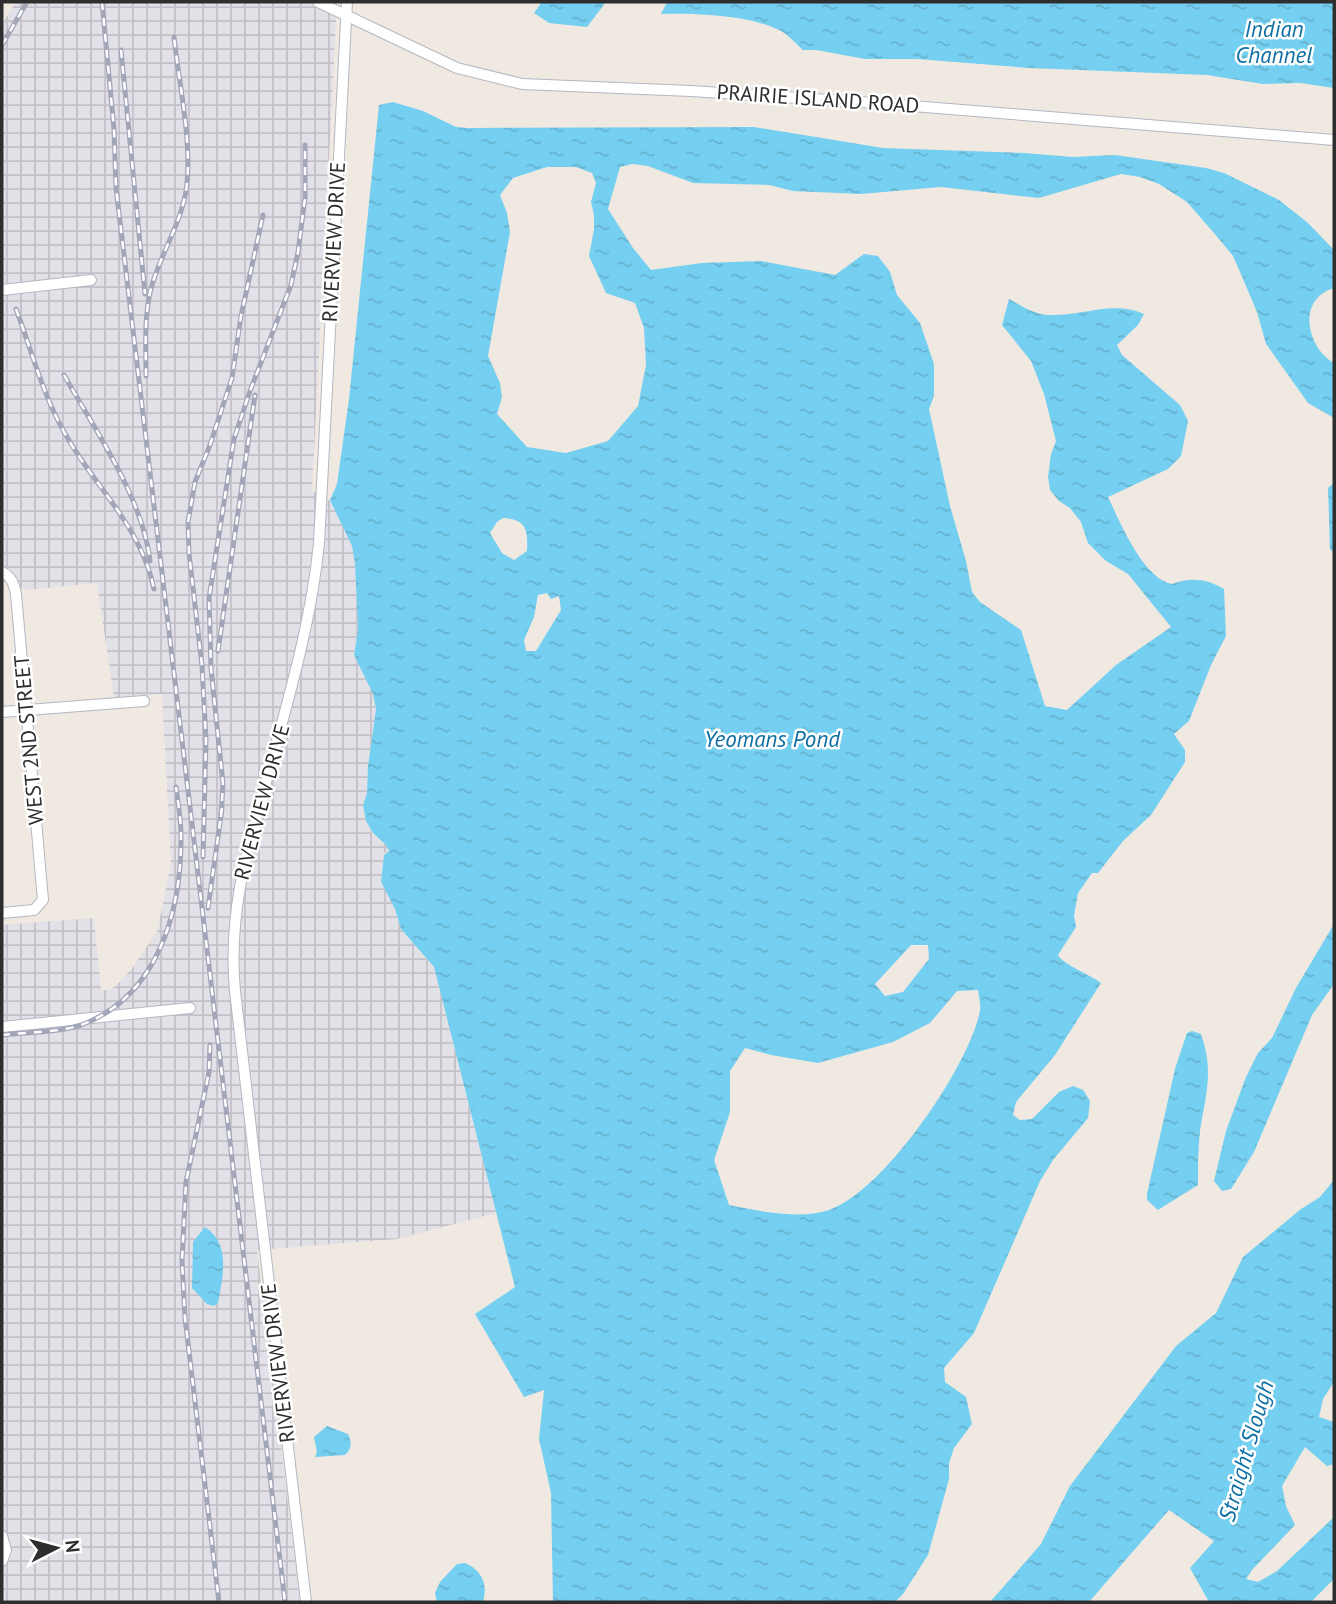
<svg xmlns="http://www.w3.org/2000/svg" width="1336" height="1604" viewBox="0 0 1336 1604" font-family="'PT Sans',sans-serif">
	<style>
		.industrial { fill: url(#industrial-grid) }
		.water { fill: url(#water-ripples); fill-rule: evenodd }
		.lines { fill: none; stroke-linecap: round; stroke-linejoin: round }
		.minor-casing { stroke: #b4b7c1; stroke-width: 12 }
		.minor { stroke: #fff; stroke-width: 10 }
		.rail-casing { stroke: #a3a6b8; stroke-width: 5 }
		.rail { stroke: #fff; stroke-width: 2.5; stroke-dasharray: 8; stroke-linecap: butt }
		.labels { text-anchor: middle; stroke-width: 5; stroke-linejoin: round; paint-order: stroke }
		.street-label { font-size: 21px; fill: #2e2e2e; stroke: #fff }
		.water-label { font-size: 23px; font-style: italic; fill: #0d6fa3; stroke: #fff }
	</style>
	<defs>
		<pattern id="industrial-grid" width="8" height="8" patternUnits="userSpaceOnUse" patternTransform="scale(1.75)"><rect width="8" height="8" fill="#e3e1e8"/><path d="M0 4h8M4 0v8" fill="none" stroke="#c3c1c7"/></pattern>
		<pattern id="water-ripples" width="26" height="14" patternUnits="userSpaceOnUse" patternTransform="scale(1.75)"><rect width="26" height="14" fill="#75cff0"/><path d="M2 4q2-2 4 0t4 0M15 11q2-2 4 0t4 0" fill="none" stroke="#66b2ce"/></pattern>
	</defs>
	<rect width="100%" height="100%" fill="#efe9e1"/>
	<!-- industrial -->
	<path class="industrial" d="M16,2H337L312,490L332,502L352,546L355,564L358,629L354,655L373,694L376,709L368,766L367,793L363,805L366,821L372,833L386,845L389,851L384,853L381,882L395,909L401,929L434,967L496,1213L397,1239L257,1250L300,1602H2V925L94,918L101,990H108L116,986L133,967L157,932L171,863L162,694L114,698L97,583L27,590L2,581V24Z"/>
	<!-- water -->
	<g class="water">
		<path d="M542,2H606L587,27L549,23L534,13Z"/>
		<path d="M667,2H1334V88L1300,83L1263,84L1207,75L1029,68L917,59H865L816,50H803C795,43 787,33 777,29C746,15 695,13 661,14Z"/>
		<path d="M393,102L423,111L456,127L468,128L754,127L883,148L1024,153L1073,157L1115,155L1206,168L1224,173L1279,200L1308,223L1334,250V288C1296,299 1307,348 1334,363V418L1308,403L1266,344L1257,312L1243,279L1233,256L1214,233L1187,202L1159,184L1140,177L1121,174L1039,198L941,187L861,194L793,191L769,185L693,183L648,166L632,164L620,167L608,209L633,248L651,270L702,263L761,261L835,275L864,254L878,256L890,272L897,295L920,323L934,364V396L929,409L950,506L966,561L972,592L980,602L1021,630L1045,706L1067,710L1116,665L1171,627L1128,574L1106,561L1088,543L1081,522L1070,508L1059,501L1050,490L1048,477L1051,454L1056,441L1044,394L1031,361L1002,325L1009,299C1022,306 1035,315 1050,315C1083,316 1112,300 1144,314L1138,325L1117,345L1122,355L1180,405L1188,421L1181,456L1168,469L1108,497C1119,520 1143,579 1172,584C1173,584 1181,581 1182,581C1198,578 1210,581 1224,589L1226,636L1211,665L1189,721L1174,734L1185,750V762L1151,815L1123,841L1098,873H1092L1078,893L1074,916L1076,927L1058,955C1062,964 1091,975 1101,983L1055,1055L1016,1102L1013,1115L1020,1120L1032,1119L1059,1092L1073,1086L1083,1090L1090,1101L1088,1118L1053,1160L1040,1181L974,1333L944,1368L945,1382L966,1397L972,1424L954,1448L949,1463V1479L928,1555L903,1594L895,1602H553L551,1493L539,1439L544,1390L524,1397L475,1314L515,1287L434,967L401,929L395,909L381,882L384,855L389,851L386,845L373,833L366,821L363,805L367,793L368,766L376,709L373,694L354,655L358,629L355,564L352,546L330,500L337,484L349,399L379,105ZM547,167H576L592,173L596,183L591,202L594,215V229L589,256L606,293L635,303L644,328L646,365L638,406L608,441L566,453L527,447L497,414L502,397L500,383L488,356L510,232L507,213L500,195L513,178ZM503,518C527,519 528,531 527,551L514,560L502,553L490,533L497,522ZM547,593L551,599L559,596L561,610L536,651H526L524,640L534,617L538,595ZM911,945H928L929,959L903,992L885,996L875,984ZM978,990C979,997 981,1005 980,1011C969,1067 883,1192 829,1210C800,1220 759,1211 729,1205L714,1160L730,1112V1071L745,1048L771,1055L818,1063L893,1042L930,1023L957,991Z"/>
		<path d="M1334,483V553L1330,549L1328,488Z"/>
		<path d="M1334,924V984L1312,1015L1254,1152L1231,1189L1222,1191L1214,1181L1226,1131L1246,1077L1258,1053L1272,1038L1296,988Z"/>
		<path d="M1192,1031L1201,1034C1214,1072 1206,1093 1200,1131C1198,1148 1198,1167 1198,1185L1158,1210L1147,1200V1194L1175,1069L1187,1033Z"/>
		<path d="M1334,1180V1382L1323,1399L1319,1417L1334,1422V1464L1327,1466L1305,1447L1282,1486L1286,1506L1295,1525L1252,1570L1246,1579L1258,1582L1277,1571L1334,1517V1579L1311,1602H1209L1190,1568L1214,1541L1169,1510L1089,1602H990L1041,1544L1070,1486L1176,1346L1216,1313L1243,1257L1301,1209L1320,1197Z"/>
		<path d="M205,1227C231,1244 223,1276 218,1303L214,1306L207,1304L192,1288L193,1242Z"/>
		<path d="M327,1426L348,1434C352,1443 352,1448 345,1455L315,1457L317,1452L314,1437Z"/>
		<path d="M465,1563C482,1570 488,1585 483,1602H437L435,1593L440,1582L457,1564Z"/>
	</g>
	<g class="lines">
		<!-- minor casing -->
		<g class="minor-casing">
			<g id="minor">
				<path d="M318,2L457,68L522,84L691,91L875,103L1334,140"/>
				<path d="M2,290L91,280"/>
				<path d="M2,572C12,577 14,584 16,594L43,900L34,910L2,913"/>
				<path d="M2,712L144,701"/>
				<path d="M2,1027L190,1008"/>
				<path d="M2,1536L6,1550L2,1561"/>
				<path d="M306,1602L235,991C228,916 246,853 266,782C287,703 311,625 319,543L347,2"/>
			</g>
		</g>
		<!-- minor -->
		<use href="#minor" class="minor"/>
		<!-- rail casing -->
		<g class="rail-casing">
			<g id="rail">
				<path d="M102,2L114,129L116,188L285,1602"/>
				<path d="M2,45L27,2"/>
				<path d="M121,50L145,294"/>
				<path d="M16,309C31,349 42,392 63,430C93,486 140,523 154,589"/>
				<path d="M64,375C95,430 143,498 150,561"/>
				<path d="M146,376C146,344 143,307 155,276C165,247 181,221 186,191C193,145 179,84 174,37"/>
				<path d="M218,651L255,395"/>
				<path d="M221,817L223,784L211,668L209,598L234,439L250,391L291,285L298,252L305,198V145"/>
				<path d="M203,857L206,740L202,666L189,553L188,522L195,482L210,445L232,378L241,316L263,215"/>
				<path d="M208,908L222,808"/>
				<path d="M2,1035C28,1032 56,1033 81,1025C158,997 182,910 181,835C181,819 178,803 176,787"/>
				<path d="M210,1045L209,1072L186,1182L182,1261L185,1318L219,1602"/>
			</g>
		</g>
		<!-- rail -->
		<use href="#rail" class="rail"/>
	</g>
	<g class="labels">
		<!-- street labels -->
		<g class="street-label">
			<text transform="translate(818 99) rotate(4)" y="7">PRAIRIE ISLAND ROAD</text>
			<text transform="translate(334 242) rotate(-87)" y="7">RIVERVIEW DRIVE</text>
			<text transform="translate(29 740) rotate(-95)" y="7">WEST 2ND STREET</text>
			<text transform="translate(262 802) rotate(-75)" y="7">RIVERVIEW DRIVE</text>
			<text transform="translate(278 1363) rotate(-97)" y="7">RIVERVIEW DRIVE</text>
		</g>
		<!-- water labels -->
		<g class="water-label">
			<text x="1274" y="37">Indian<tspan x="1274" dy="26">Channel</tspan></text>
			<text x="772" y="747">Yeomans Pond</text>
			<text transform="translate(1246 1451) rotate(-74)" y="8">Straight Slough</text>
		</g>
	</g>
	<!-- border -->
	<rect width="1336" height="1604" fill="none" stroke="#2e2e2e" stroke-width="7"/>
	<!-- north arrow -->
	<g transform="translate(56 1548) rotate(84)" stroke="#ffffff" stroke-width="5" paint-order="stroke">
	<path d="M0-5L12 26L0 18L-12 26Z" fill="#2e2e2e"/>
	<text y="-10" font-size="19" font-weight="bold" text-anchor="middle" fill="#2e2e2e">N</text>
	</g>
</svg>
